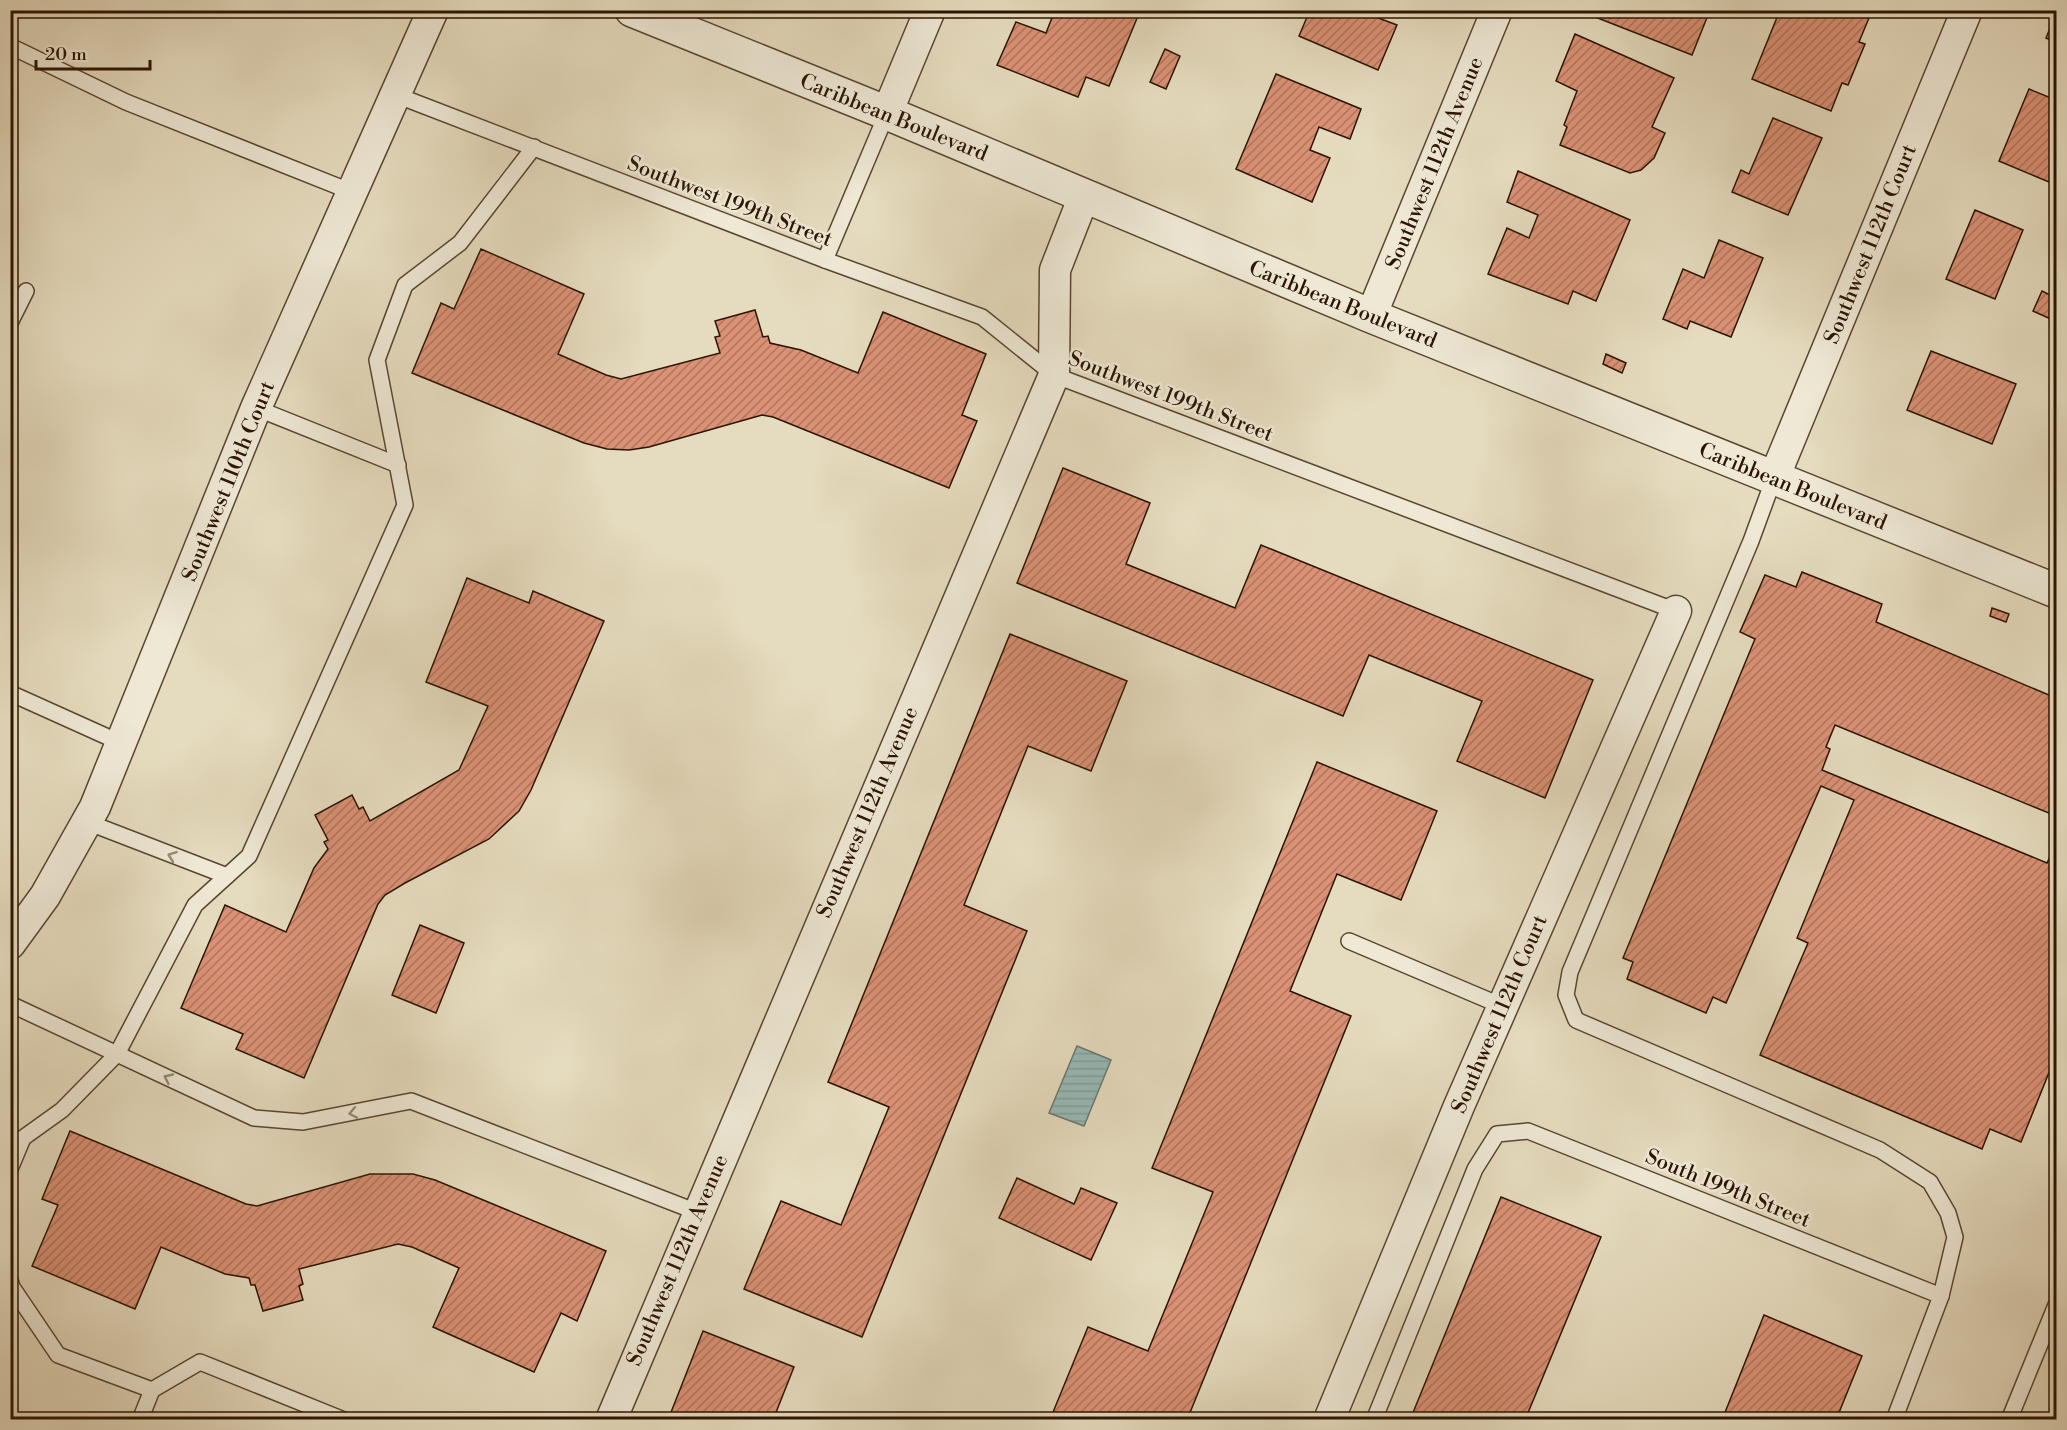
<svg xmlns="http://www.w3.org/2000/svg" width="2067" height="1430" viewBox="0 0 2067 1430" font-family="'Libre Bodoni',serif">
	<style>
		.water { fill: url(#water-rules); stroke: #6c786e; stroke-width: 1.5 }
		.building { fill: url(#building-hatch); stroke: #2b1401; stroke-width: 1.5 }
		.lines { fill: none; stroke-linecap: round; stroke-linejoin: round }
		.service-casing { stroke: #5a4630; stroke-width: 18 }
		.minor-casing { stroke: #5a4630; stroke-width: 33 }
		.tertiary-casing { stroke: #5a4630; stroke-width: 36 }
		.service { stroke: #eee8d5; stroke-width: 15 }
		.minor { stroke: #eee8d5; stroke-width: 30 }
		.tertiary { stroke: #eee8d5; stroke-width: 33 }
		.oneway { stroke: #968976 }
		.labels { text-anchor: middle; stroke-width: 5; stroke-linejoin: round; paint-order: stroke }
		.street-label { font-size: 21px; fill: #2b1401; stroke: #eee8d5 }
	</style>
	<defs>
		<pattern id="water-rules" width="6" height="5" patternUnits="userSpaceOnUse" patternTransform="scale(1.5)"><rect width="6" height="5" fill="#97bab7"/><path d="M0 2.5h6" fill="none" stroke="#829f9c"/></pattern>
		<pattern id="building-hatch" width="6" height="6" patternUnits="userSpaceOnUse" patternTransform="scale(1.5)"><rect width="6" height="6" fill="#da9175"/><path d="M-1 1l2-2M0 6l6-6M5 7l2-2" fill="none" stroke="#b1755e"/></pattern>
	</defs>
	<rect width="100%" height="100%" fill="#e5dbbe"/>
	<filter id="stains"><feTurbulence type="fractalNoise" baseFrequency=".00333" numOctaves="4"/><feColorMatrix values="0 0 0 0 .2 0 0 0 0 .09 0 0 0 0 .02 0 0 0 .5 -.17"/></filter>
	<radialGradient id="worn" r=".72"><stop offset=".6" stop-color="#630" stop-opacity="0"/><stop offset="1" stop-color="#630" stop-opacity=".3"/></radialGradient>
	<!-- water -->
	<path class="water" d="M1077,1046L1111,1060L1084,1126L1049,1113Z"/>
	<!-- building -->
	<g class="building">
		<path d="M1055,10L1140,11L1109,86L1086,77L1078,97L997,65L1016,22L1046,33Z"/>
		<path d="M1310,10H1375L1373,16L1397,25L1378,70L1299,36Z"/>
		<path d="M1586,10H1710L1692,55L1585,13Z"/>
		<path d="M1780,10H1851L1869,18L1859,42L1865,44L1848,85L1842,83L1831,111L1752,79Z"/>
		<path d="M2056,13V42L2046,38Z"/>
		<path d="M1575,34L1674,78L1652,127L1665,133L1654,158L1641,170L1630,173L1560,145L1567,127L1564,125L1577,91L1556,81Z"/>
		<path d="M1165,49L1180,56L1166,89L1150,82Z"/>
		<path d="M1276,74L1361,109L1350,139L1319,127L1310,150L1330,158L1312,202L1236,169Z"/>
		<path d="M2029,89L2056,100V164L2049,182L1999,161Z"/>
		<path d="M1773,118L1822,138L1788,215L1732,192L1741,170L1749,174Z"/>
		<path d="M1518,171L1630,220L1596,301L1573,291L1568,304L1488,274L1507,228L1529,238L1538,215L1507,202Z"/>
		<path d="M1975,210L2023,230L1995,299L1946,279Z"/>
		<path d="M1719,240L1763,258L1731,337L1690,321L1687,329L1663,319L1683,269L1704,278Z"/>
		<path d="M481,249L584,294L558,354L606,375L621,379L720,353L715,337L720,336L715,321L755,310L763,337L768,336L770,343L801,350L858,373L883,312L986,354L962,415L977,421L949,488L773,417L762,415L649,447L629,450L607,449L584,443L412,373L441,303L454,309Z"/>
		<path d="M2042,291L2056,298V312L2053,320L2033,311Z"/>
		<path d="M1931,351L2016,384L1992,444L1907,410Z"/>
		<path d="M1606,354L1626,363L1622,373L1603,364Z"/>
		<path d="M1063,468L1150,503L1126,564L1235,608L1261,545L1593,680L1545,798L1457,761L1482,701L1369,655L1343,716L1017,583Z"/>
		<path d="M1802,572L1882,604L1876,622L2056,698V816L1835,725L1826,747L1830,749L1822,770L2047,863L2056,844V1055L2021,1142L1990,1129L1982,1149L1760,1055L1808,943L1797,938L1854,800L1821,786L1726,1003L1713,997L1706,1013L1627,979L1633,962L1623,958L1755,639L1740,632L1765,575L1796,587Z"/>
		<path d="M467,578L529,603L533,591L604,621L531,790L519,811L489,839L405,883L385,895L378,904L304,1078L236,1049L243,1034L181,1008L225,905L286,932L314,868L328,849L324,842L328,840L315,815L352,795L359,809L363,807L370,821L459,770L488,706L426,682Z"/>
		<path d="M1992,608L2009,614L2006,622L1990,616Z"/>
		<path d="M1010,634L1127,681L1091,771L1028,746L964,905L1027,931L862,1337L744,1289L781,1201L841,1225L889,1107L828,1082Z"/>
		<path d="M1317,762L1437,811L1401,900L1337,874L1290,991L1351,1016L1187,1420H1058L1051,1417L1088,1327L1148,1351L1213,1192L1152,1168Z"/>
		<path d="M420,925L464,943L436,1013L392,995Z"/>
		<path d="M70,1131L246,1204L257,1206L370,1174H413L435,1180L606,1251L577,1321L561,1313L534,1372L433,1327L459,1268L412,1247L398,1244L299,1269L303,1284L299,1286L303,1300L263,1311L255,1285H251L249,1278L225,1274L161,1247L135,1309L32,1266L58,1205L42,1199Z"/>
		<path d="M1017,1178L1074,1204L1081,1188L1117,1203L1091,1260L999,1218Z"/>
		<path d="M1501,1197L1601,1237L1525,1420H1410Z"/>
		<path d="M1764,1315L1862,1356L1836,1420H1722Z"/>
		<path d="M703,1331L794,1367L773,1420H668Z"/>
	</g>
	<g class="lines">
		<!-- service casing -->
		<g class="service-casing">
			<g id="service">
				<path d="M10,46L126,102L352,192"/>
				<path d="M396,95L825,260L982,317L1054,375L1676,611"/>
				<path d="M825,260L887,113"/>
				<path d="M10,323L26,291"/>
				<path d="M256,408L398,465"/>
				<path d="M1774,478L1751,541L1570,972L1566,995L1576,1020L1880,1150L1930,1182L1948,1213L1955,1237L1941,1296L1894,1420"/>
				<path d="M10,693L121,743"/>
				<path d="M87,822L227,876"/>
				<path d="M1349,941L1502,1006"/>
				<path d="M10,1004L254,1118L303,1122L411,1101L697,1212"/>
				<path d="M10,1169L23,1138L62,1110L117,1054L195,905L249,856L405,505L377,360L405,285L460,243L534,147"/>
				<path d="M10,1280L12,1287L58,1355L152,1390L200,1362L344,1420"/>
				<path d="M140,1420L152,1390"/>
				<path d="M1374,1420L1475,1169L1497,1134L1528,1131L1941,1296"/>
				<path d="M2009,1420L2056,1305"/>
			</g>
		</g>
		<!-- minor casing -->
		<g class="minor-casing">
			<g id="minor">
				<path d="M887,113L930,10"/>
				<path d="M1371,316L1497,10"/>
				<path d="M1774,478L1967,10"/>
				<path d="M10,944L45,896L95,807L256,408L433,10"/>
				<path d="M611,1420L1054,375L1055,270L1084,196"/>
				<path d="M1329,1420L1459,1106L1676,611"/>
			</g>
		</g>
		<!-- tertiary casing -->
		<g class="tertiary-casing">
			<path id="tertiary" d="M632,10L887,113L1371,316L2056,591"/>
		</g>
		<!-- service -->
		<use href="#service" class="service"/>
		<!-- minor -->
		<use href="#minor" class="minor"/>
		<!-- tertiary -->
		<use href="#tertiary" class="tertiary"/>
	</g>
	<!-- one-way arrows -->
	<defs><path id="oneway-chevron" d="M-2-3.5L2.5 0L-2 3.5" fill="none" stroke-width="1.6" stroke-linecap="round" stroke-linejoin="round" transform="scale(1.5)"/></defs>
	<g class="oneway">
		<use href="#oneway-chevron" transform="translate(172 856) rotate(-160)"/>
		<use href="#oneway-chevron" transform="translate(168 1078) rotate(-155)"/>
		<use href="#oneway-chevron" transform="translate(353 1113) rotate(169)"/>
	</g>
	<g class="labels">
		<!-- street labels -->
		<g class="street-label">
			<text transform="translate(894 117) rotate(22)" y="7">Caribbean Boulevard</text>
			<text transform="translate(1434 163) rotate(-68)" y="7">Southwest 112th Avenue</text>
			<text transform="translate(730 201) rotate(21)" y="7">Southwest 199th Street</text>
			<text transform="translate(1870 244) rotate(-68)" y="7">Southwest 112th Court</text>
			<text transform="translate(1343 304) rotate(22)" y="7">Caribbean Boulevard</text>
			<text transform="translate(1171 396) rotate(21)" y="7">Southwest 199th Street</text>
			<text transform="translate(228 481) rotate(-68)" y="7">Southwest 110th Court</text>
			<text transform="translate(1793 486) rotate(22)" y="7">Caribbean Boulevard</text>
			<text transform="translate(867 812) rotate(-67)" y="7">Southwest 112th Avenue</text>
			<text transform="translate(1499 1014) rotate(-67)" y="7">Southwest 112th Court</text>
			<text transform="translate(1728 1188) rotate(22)" y="7">South 199th Street</text>
			<text transform="translate(677 1260) rotate(-67)" y="7">Southwest 112th Avenue</text>
		</g>
	</g>
	<!-- margin -->
	<rect width="2067" height="1430" fill="none" stroke="#e5dbbe" stroke-width="36"/>
	<rect x="12" y="12" width="2043" height="1406" fill="none" stroke="#2b1401" stroke-width="3"/>
	<rect x="18" y="18" width="2031" height="1394" fill="none" stroke="#2b1401" stroke-width="1.5"/>
	<!-- scale -->
	<path d="M36 60v9h114v-9" fill="none" stroke="#2b1401" stroke-width="3"/>
	<text x="45" y="60" font-size="18" fill="#2b1401" stroke="#eee8d5" stroke-width="4.5" paint-order="stroke">20 m</text>
	<rect width="100%" height="100%" filter="url(#stains)"/>
	<rect width="100%" height="100%" fill="url(#worn)"/>
</svg>
